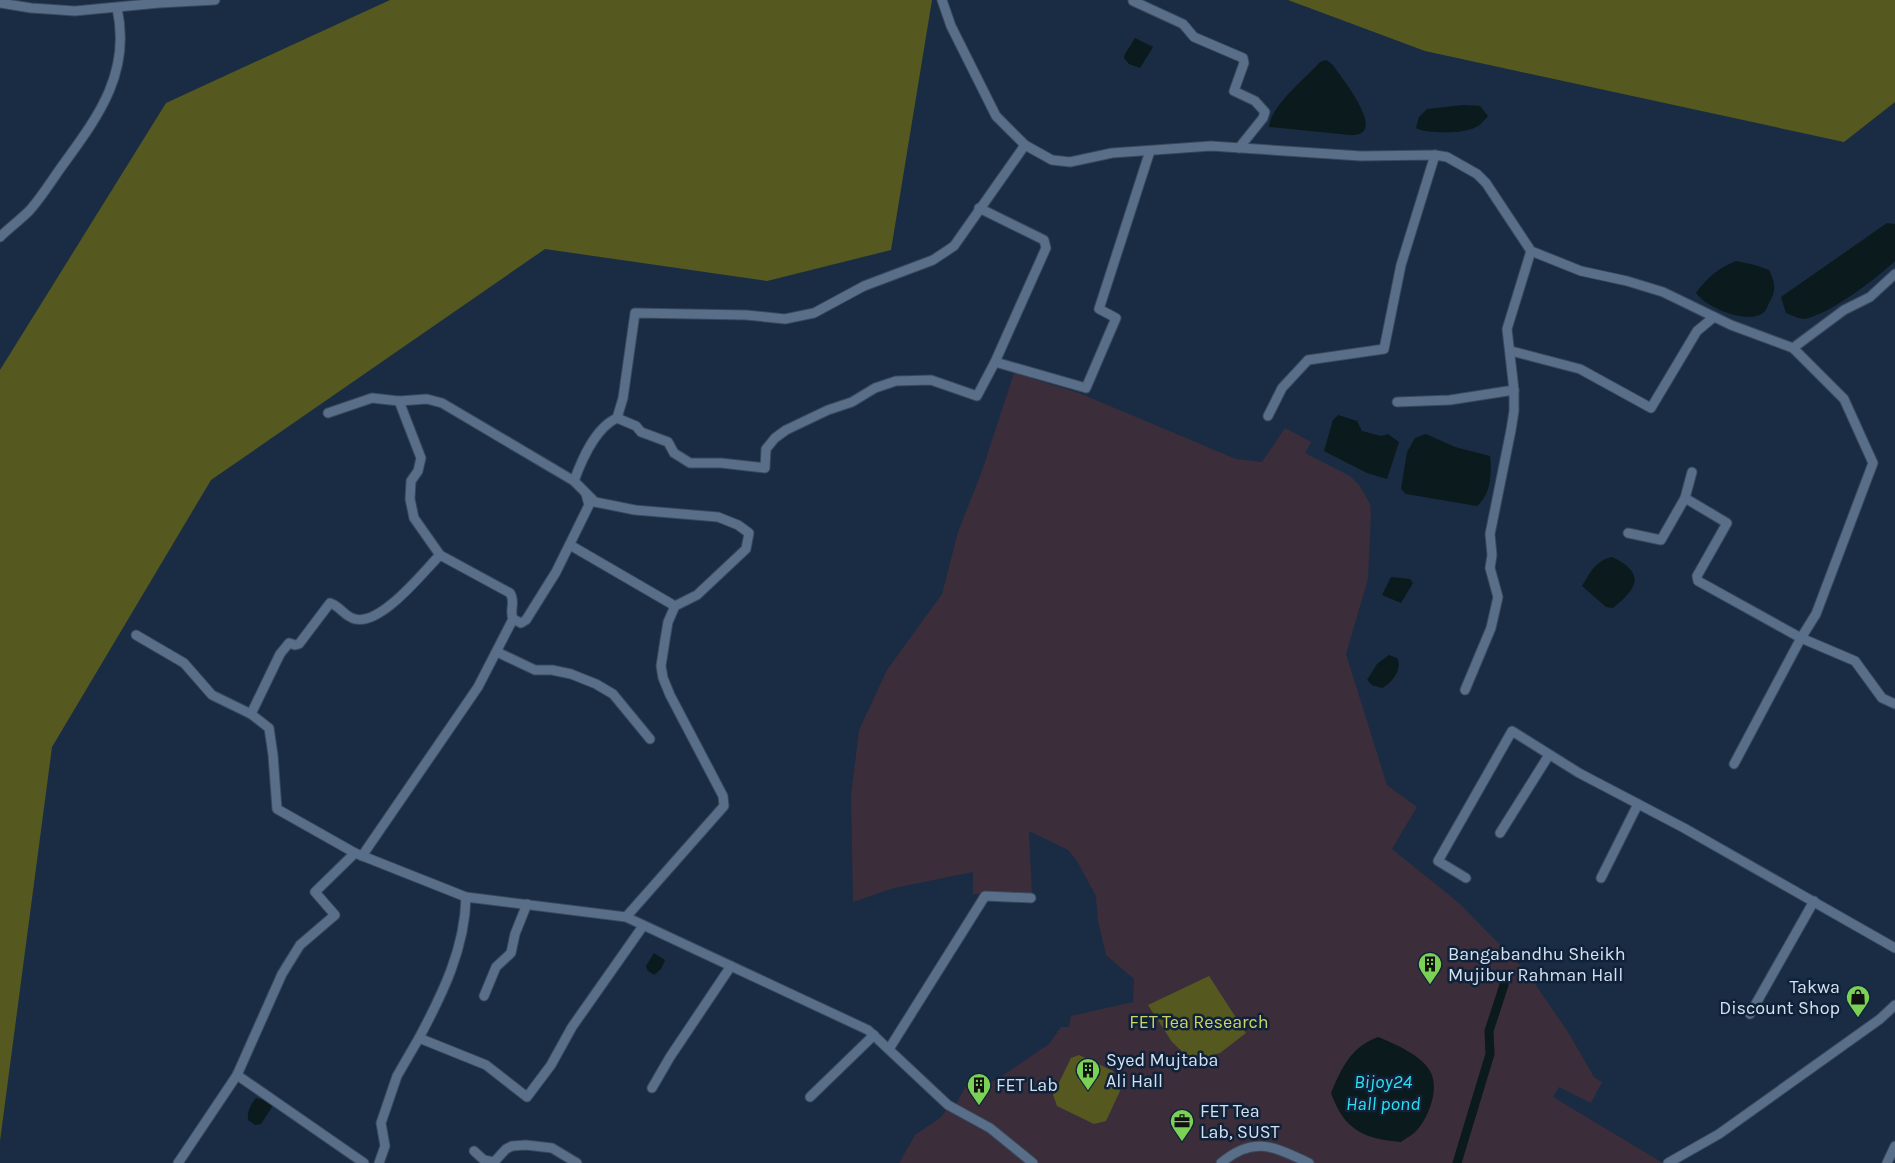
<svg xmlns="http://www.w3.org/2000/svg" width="1895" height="1163" viewBox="0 0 1895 1163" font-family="Karla,sans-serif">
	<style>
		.education { fill: #3c2d3a }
		.green { fill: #555920 }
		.water { fill: #0b1a1c }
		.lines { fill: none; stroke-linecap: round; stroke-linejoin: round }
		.canal { stroke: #0b1a1c; stroke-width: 9 }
		.street-casing { stroke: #39495d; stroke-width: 11 }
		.street { stroke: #586e89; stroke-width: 9 }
		.labels { text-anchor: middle; stroke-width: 5; stroke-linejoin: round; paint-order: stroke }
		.poi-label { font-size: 18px; fill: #d4e1f0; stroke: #0f2239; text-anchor: start }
		.park-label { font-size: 18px; fill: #ccd466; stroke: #0f2239 }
		.water-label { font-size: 19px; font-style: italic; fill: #2de1f0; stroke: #0f2239 }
	</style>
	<rect width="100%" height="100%" fill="#192c43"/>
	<!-- education -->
	<path class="education" d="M1014,373L1079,393L1236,459L1262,462L1285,428L1311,442L1305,453L1350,476L1360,486L1370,504L1371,513L1368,579L1346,654L1387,785L1417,807L1392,849L1459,903L1526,971L1568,1032L1594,1077L1602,1082L1591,1103L1559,1087L1553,1097L1663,1163H899L915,1135L940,1118L948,1108L953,1110L966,1086L976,1091L1005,1074L1049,1044L1061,1027H1069L1071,1016L1133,1002L1134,979L1106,955L1098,921L1096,896L1077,861L1068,850L1029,831L1032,895L973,894V872L894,888L853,902L851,796L859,730L887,670L942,594L958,532L982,471Z"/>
	<!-- green -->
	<g class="green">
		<path d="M390,0H932L891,250L767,281L545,249L211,480L52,747L0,1141V370L166,103Z"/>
		<path d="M1288,0H1895V102L1844,142L1425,51Z"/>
		<path d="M1209,976L1246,1033L1220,1053L1192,1061L1172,1042L1148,1005Z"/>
		<path d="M1079,1055L1113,1071L1120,1091L1106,1121L1094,1124L1057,1106L1053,1095L1071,1058Z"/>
	</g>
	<!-- water -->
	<g class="water">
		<path d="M1135,38L1153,47L1140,68L1129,64L1124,58L1125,54Z"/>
		<path d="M1326,60L1332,64C1340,76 1391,137 1350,135L1269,127C1271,105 1306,78 1320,62Z"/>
		<path d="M1463,105L1480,106L1488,116C1484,120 1481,125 1476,127C1465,134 1427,134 1416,128L1419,117L1427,109Z"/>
		<path d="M1887,223L1895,224V261C1877,278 1829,315 1804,319C1799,319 1791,315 1786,313L1781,297Z"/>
		<path d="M1736,261L1755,265L1769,270C1775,283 1777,290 1769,303C1768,305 1766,311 1763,313C1748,325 1705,307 1696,293C1708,277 1717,269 1736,261Z"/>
		<path d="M1338,415L1357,421L1362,431L1381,436L1388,434L1399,442L1387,479L1367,473L1324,451L1333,420Z"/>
		<path d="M1426,434L1455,447L1490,456C1492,474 1491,494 1477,506L1406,494L1401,489L1407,452L1415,438Z"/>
		<path d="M1612,557C1646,573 1638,588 1613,608L1606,607L1582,586C1590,573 1596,560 1612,557Z"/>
		<path d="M1391,577L1410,579L1413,583L1401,603L1382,595Z"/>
		<path d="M1389,655L1397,658C1403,669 1392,683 1382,688L1372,685L1367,680L1377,664Z"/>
		<path d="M654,953L665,960L661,969L654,975L647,970L646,966Z"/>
		<path d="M1378,1037C1395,1044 1421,1055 1430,1071C1440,1088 1429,1117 1417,1130C1413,1135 1406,1138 1401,1142C1364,1139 1344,1130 1331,1093C1342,1067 1351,1047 1378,1037Z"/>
		<path d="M256,1098L272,1102V1107L261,1124L255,1125L248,1120C247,1111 251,1104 256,1098Z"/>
	</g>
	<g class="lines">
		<!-- canal -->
		<path class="canal" d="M1457,1163L1490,1054L1489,1031L1504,985"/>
		<!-- street casing -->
		<g class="street-casing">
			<g id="street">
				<path d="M942,0L951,26L996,116L1025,145L1052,160L1070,162L1112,153L1211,146L1361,156L1435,155L1447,157L1477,174L1486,183L1531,251L1581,271L1627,281L1663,292L1731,325L1793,348L1844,310L1870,297L1895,274"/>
				<path d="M1133,1L1183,24L1194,37L1243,58L1244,63L1234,91L1255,101L1265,112L1263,118L1239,148"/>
				<path d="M0,3L31,8L75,11L159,3L215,0"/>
				<path d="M979,208L1044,240L1046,248L995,362"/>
				<path d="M0,237C9,228 20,220 29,211C42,197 53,178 65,162C100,114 131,71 117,8"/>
				<path d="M1793,348L1844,399L1873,463L1816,614L1801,638L1855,661L1882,698L1895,704"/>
				<path d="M1511,351L1580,369L1651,408L1697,331L1714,317"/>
				<path d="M1397,402L1450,400L1514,390L1507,329L1531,251"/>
				<path d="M328,413L372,398L399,401L427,399L442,403L574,481L595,502L635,510L718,517L738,525L749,533L746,549L697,595L675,606L668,622L665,640L661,666L663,678L670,695L723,796L724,806L626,917"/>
				<path d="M1268,416L1282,388L1308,360L1384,349L1401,265L1435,155"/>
				<path d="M617,418L636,426L641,432L668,442L674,453L690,463H721L765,468L766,449L775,438L786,430L828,410L852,402L875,388L896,381L931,380L977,396L995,362L1086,388L1116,318L1099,309L1150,151"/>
				<path d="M1692,472L1685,498L1727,523L1697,576L1698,581L1801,638L1734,764"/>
				<path d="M574,481C582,459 595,428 617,418L623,398L635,313L746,315L785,319L814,313L864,286L933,260L954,246L1025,145"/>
				<path d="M1628,533L1661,540L1685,498"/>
				<path d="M570,545L675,606"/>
				<path d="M440,555C423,572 381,626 355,619C345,617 340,606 330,603L299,644L295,645L289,643L280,654L251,714L269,728L273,755L277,809L355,853L466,897L626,917L868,1030L948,1105L990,1128L1033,1163"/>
				<path d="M513,619L521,623L526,620L556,572L589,505L586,494"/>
				<path d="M136,635L184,663L212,695L251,714"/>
				<path d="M497,652L535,670H552L571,674L596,684L613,694L650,739"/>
				<path d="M1465,690L1491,628L1498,597L1490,568L1492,555L1490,534L1511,430L1514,411V390"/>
				<path d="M1500,833L1549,755"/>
				<path d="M362,856L478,687L513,619C509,610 516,602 510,593L440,555L414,518L410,499L411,481L418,471L421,458L399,401"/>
				<path d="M1466,878L1438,861L1512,731L1579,773L1684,828L1895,948"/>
				<path d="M1601,878L1638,804"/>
				<path d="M484,996L496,967L511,953L515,934L527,904"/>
				<path d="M1750,1014L1814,901"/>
				<path d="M419,1038C443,993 465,948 466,897"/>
				<path d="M889,1049L985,896L1031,898"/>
				<path d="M237,1075L364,1163"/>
				<path d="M652,1088L670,1057L731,966"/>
				<path d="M810,1097L874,1035"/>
				<path d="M474,1151L484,1160L494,1162L506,1149L512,1146L526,1145L552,1148L577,1163"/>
				<path d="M178,1163L237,1075L282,974L300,945L335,915L315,892L355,853"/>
				<path d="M379,1163L385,1146L381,1123L397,1076L419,1038L486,1065L527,1097L551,1065L572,1027L643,926"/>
				<path d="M1221,1163C1254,1135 1274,1147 1309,1163"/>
				<path d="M1668,1163L1719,1134L1880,1019L1895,1005"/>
				<path d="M1887,1163L1895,1146"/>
			</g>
		</g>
		<!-- street -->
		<use href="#street" class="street"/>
	</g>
	<!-- icons -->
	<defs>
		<g id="building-pin" transform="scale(1.25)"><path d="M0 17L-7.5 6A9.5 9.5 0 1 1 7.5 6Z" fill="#7ad156" stroke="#0f2239"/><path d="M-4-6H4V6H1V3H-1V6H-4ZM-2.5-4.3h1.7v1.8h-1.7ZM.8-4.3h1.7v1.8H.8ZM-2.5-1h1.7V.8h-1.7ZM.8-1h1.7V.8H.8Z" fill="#111"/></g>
		<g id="shop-pin" transform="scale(1.25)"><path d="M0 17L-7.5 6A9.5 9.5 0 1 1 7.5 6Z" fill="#7ad156" stroke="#0f2239"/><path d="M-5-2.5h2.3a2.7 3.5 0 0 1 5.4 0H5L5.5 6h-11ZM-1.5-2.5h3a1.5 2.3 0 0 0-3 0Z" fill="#111"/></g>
		<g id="office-pin" transform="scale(1.25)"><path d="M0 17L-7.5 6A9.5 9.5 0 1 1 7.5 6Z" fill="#7ad156" stroke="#0f2239"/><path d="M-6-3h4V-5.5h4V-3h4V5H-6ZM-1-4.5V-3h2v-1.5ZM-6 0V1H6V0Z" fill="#111"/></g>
	</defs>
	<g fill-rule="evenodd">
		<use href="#building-pin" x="1430" y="964"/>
		<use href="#shop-pin" x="1858" y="997"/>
		<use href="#building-pin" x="1088" y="1070"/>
		<use href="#building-pin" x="979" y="1085"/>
		<use href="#office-pin" x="1182" y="1121"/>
	</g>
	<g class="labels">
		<!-- poi labels -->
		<g class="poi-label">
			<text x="1448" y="960">Bangabandhu Sheikh<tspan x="1448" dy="21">Mujibur Rahman Hall</tspan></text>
			<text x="1840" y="993" text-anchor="end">Takwa<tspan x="1840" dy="21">Discount Shop</tspan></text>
			<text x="1106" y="1066">Syed Mujtaba<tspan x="1106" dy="21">Ali Hall</tspan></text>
			<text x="996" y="1091">FET Lab</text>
			<text x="1200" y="1117">FET Tea<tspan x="1200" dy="21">Lab, SUST</tspan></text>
		</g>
		<!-- park labels -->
		<g class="park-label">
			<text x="1199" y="1028">FET Tea Research</text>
		</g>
		<!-- water labels -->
		<g class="water-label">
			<text x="1383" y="1088">Bijoy24<tspan x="1383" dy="22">Hall pond</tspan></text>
		</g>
	</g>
</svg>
